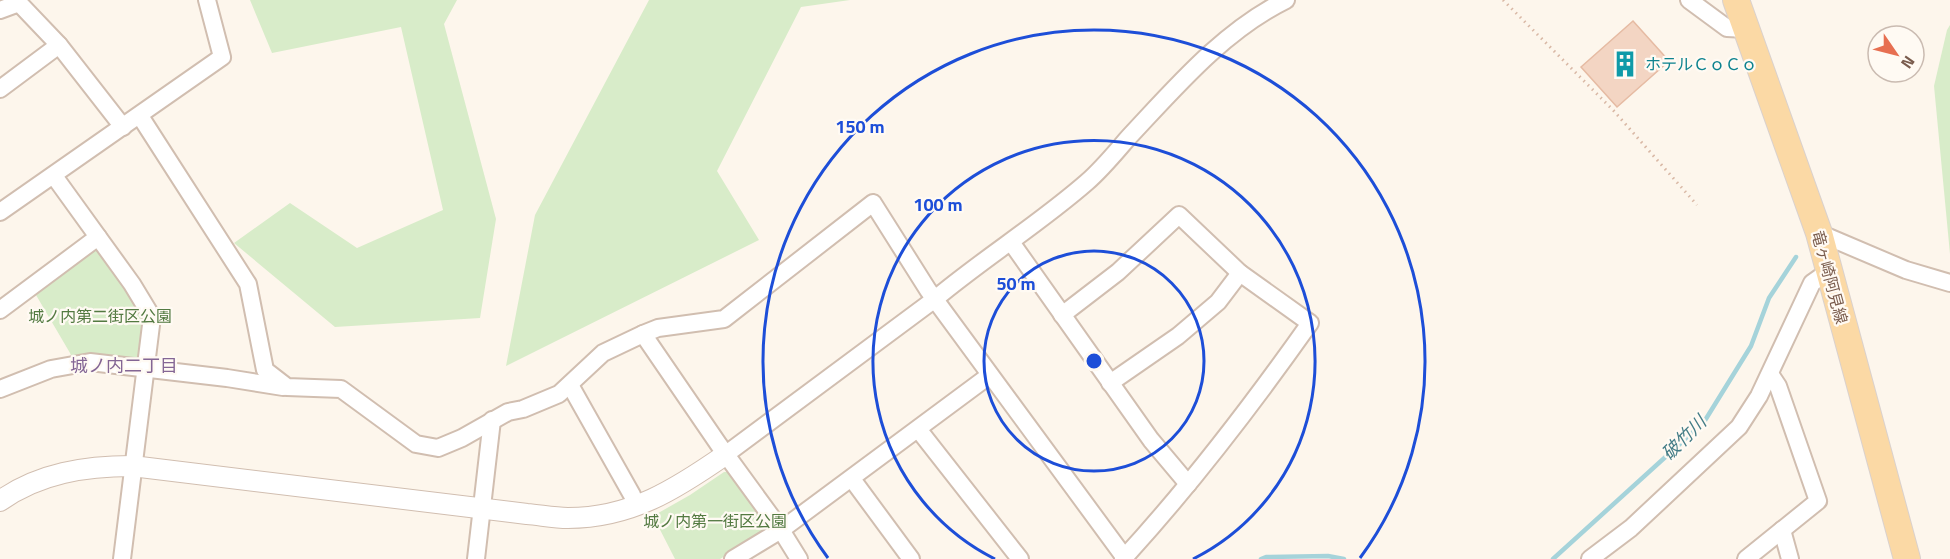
<svg xmlns="http://www.w3.org/2000/svg" width="1950" height="559" viewBox="0 0 1950 559" font-family="'Titillium Web','Noto Sans JP',sans-serif">
	<style>
		.green { fill: #d8ecc9 }
		.lines { fill: none; stroke-linecap: round; stroke-linejoin: round }
		.stream { stroke: #a5d3da; stroke-width: 4.5 }
		.building { fill: #f3d5c3; stroke: #e6bba3; stroke-width: 1.5 }
		.minor-casing { stroke: #d1beb0; stroke-width: 20 }
		.tertiary-casing { stroke: #d1beb0; stroke-width: 22 }
		.primary-casing { stroke: #dad1cd; stroke-width: 28 }
		.path { stroke: #d9b8a5; stroke-width: 3; stroke-dasharray: 1.5 4.5; stroke-linecap: butt }
		.minor { stroke: #fff; stroke-width: 16 }
		.tertiary { stroke: #fff; stroke-width: 20 }
		.primary { stroke: #fbd9a5; stroke-width: 26 }
		.ring { fill: none; stroke: #1d4ed8; stroke-width: 3 }
		.labels { text-anchor: middle; stroke-width: 4.5; stroke-linejoin: round; paint-order: stroke }
		.culture-label { font-size: 16px; fill: #0d838f; stroke: #fffaf3; text-anchor: start }
		.street-label { font-size: 16px; fill: #7a5c4d; stroke: #fffaf3 }
		.park-label { font-size: 16px; fill: #537a41; stroke: #fffaf3 }
		.neighbourhood-label { font-size: 18px; fill: #846695; stroke: #fffaf3 }
		.water-label { font-size: 18px; font-style: italic; fill: #437c86; stroke: #fffaf3 }
		.centre { fill: #1d4ed8; stroke: #fffaf3; stroke-width: 3 }
		.ring-label { font-size: 18px; text-anchor: middle; font-weight: bold; fill: #1d4ed8; stroke: #fffaf3; stroke-width: 4.5; stroke-linejoin: round; paint-order: stroke }
	</style>
	<rect width="100%" height="100%" fill="#fdf6ec"/>
	<!-- green -->
	<g class="green">
		<path d="M250,0H457L444,24L496,219L480,318L335,327L234,243L290,203L357,248L443,210L401,27L272,53Z"/>
		<path d="M649,0H850L801,7L717,171L759,240L506,366L535,215Z"/>
		<path d="M1950,25V254L1934,86L1947,30Z"/>
		<path d="M103,244L152,317L145,368L75,365L70,353L36,295Z"/>
		<path d="M724,472H729L767,523L766,532L720,559H675L653,516L690,495Z"/>
	</g>
	<g class="lines">
		<!-- stream -->
		<g class="stream">
			<path d="M1261,559L1266,557L1328,556L1344,559"/>
			<path d="M1553,559L1704,422L1751,346L1769,298L1796,257"/>
		</g>
	</g>
	<!-- building -->
	<path class="building" d="M1633,21L1669,61L1617,107L1581,67Z"/>
	<g class="lines">
		<!-- minor casing -->
		<g class="minor-casing">
			<g id="minor">
				<path d="M1689,0L1727,28L1746,29"/>
				<path d="M0,10L19,3L59,45"/>
				<path d="M0,89L59,45L123,127"/>
				<path d="M140,116L248,284L265,370L287,387L341,389L416,444L438,448L462,438L508,412L523,409L559,394L603,353L643,334L658,328L724,319L873,203L928,290L1125,558"/>
				<path d="M54,176L132,284L152,317L122,559"/>
				<path d="M0,212L222,57L207,0"/>
				<path d="M1819,233L1906,270L1950,283"/>
				<path d="M1011,242L1151,440L1188,484"/>
				<path d="M0,310L98,237"/>
				<path d="M1062,315L1118,272L1179,215L1240,273L1310,323C1252,405 1191,485 1123,559"/>
				<path d="M643,334L719,445L781,530L799,559"/>
				<path d="M1110,383L1178,336L1218,302L1240,273"/>
				<path d="M570,385L632,495L636,506"/>
				<path d="M0,389L51,369L90,362L227,378L283,387"/>
				<path d="M918,429L1020,559"/>
				<path d="M725,455L935,299C984,258 1039,224 1087,182C1102,169 1115,153 1128,138C1175,88 1223,31 1286,0"/>
				<path d="M852,479L911,559"/>
				<path d="M1782,530L1790,559"/>
				<path d="M476,559L492,420"/>
				<path d="M733,559L781,530L990,375"/>
				<path d="M1590,559L1631,528L1739,427L1759,396L1812,283L1829,271"/>
				<path d="M1746,559L1818,501L1778,386L1770,374"/>
			</g>
		</g>
		<!-- tertiary casing -->
		<g class="tertiary-casing">
			<path id="tertiary" d="M0,501C39,473 86,466 132,466L527,514C540,515 554,518 568,518C631,518 676,489 725,455"/>
		</g>
		<!-- primary casing -->
		<g class="primary-casing">
			<path id="primary" d="M1736,0L1819,233L1907,559"/>
		</g>
		<!-- path -->
		<path class="path" d="M1503,0L1613,110L1697,205"/>
		<!-- minor -->
		<use href="#minor" class="minor"/>
		<!-- tertiary -->
		<use href="#tertiary" class="tertiary"/>
		<!-- primary -->
		<use href="#primary" class="primary"/>
	</g>
	<!-- distance rings -->
	<g class="ring">
		<circle cx="1094" cy="361" r="110"/>
		<path d="M995 559A221 221 0 1 1 1193 559"/>
		<path d="M828 558A331 331 0 1 1 1360 558"/>
	</g>
	<!-- icons -->
	<defs>
		<g id="building-bare" transform="scale(2.07)"><path d="M-4-6H4V6H1V3H-1V6H-4ZM-2.5-4.3h1.7v1.8h-1.7ZM.8-4.3h1.7v1.8H.8ZM-2.5-1h1.7V.8h-1.7ZM.8-1h1.7V.8H.8Z" fill="#0f9aa8" stroke="#fffaf3" stroke-width="2.5" paint-order="stroke"/></g>
	</defs>
	<g fill-rule="evenodd">
		<use href="#building-bare" x="1625" y="64"/>
	</g>
	<g class="labels">
		<!-- culture labels -->
		<g class="culture-label">
			<text x="1645" y="70">ホテルＣｏＣｏ</text>
		</g>
		<!-- street labels -->
		<g class="street-label">
			<text transform="translate(1830 277) rotate(75)" y="6">竜ヶ崎阿見線</text>
		</g>
		<!-- park labels -->
		<g class="park-label">
			<text x="100" y="322">城ノ内第二街区公園</text>
			<text x="715" y="527">城ノ内第一街区公園</text>
		</g>
		<!-- neighbourhood labels -->
		<g class="neighbourhood-label">
			<text x="124" y="372">城ノ内二丁目</text>
		</g>
		<!-- water labels -->
		<g class="water-label">
			<text transform="translate(1684 438) rotate(-45)" y="6">破竹川</text>
		</g>
	</g>
	<circle cx="1094" cy="361" r="9" class="centre"/>
	<g class="ring-label">
		<text x="860" y="133">150 m</text>
		<text x="938" y="211">100 m</text>
		<text x="1016" y="290">50 m</text>
	</g>
	<!-- north arrow -->
	<g transform="translate(1896 54) rotate(125)"><circle r="28" fill="#fffaf3" stroke="#cabbb1" stroke-width="1.5"/>
	<path d="M0-4.5L10 22L0 15L-10 22Z" fill="#e76f51"/>
	<text y="-9" font-size="16" font-weight="bold" text-anchor="middle" fill="#7a5c4d">N</text>
	</g>
</svg>
